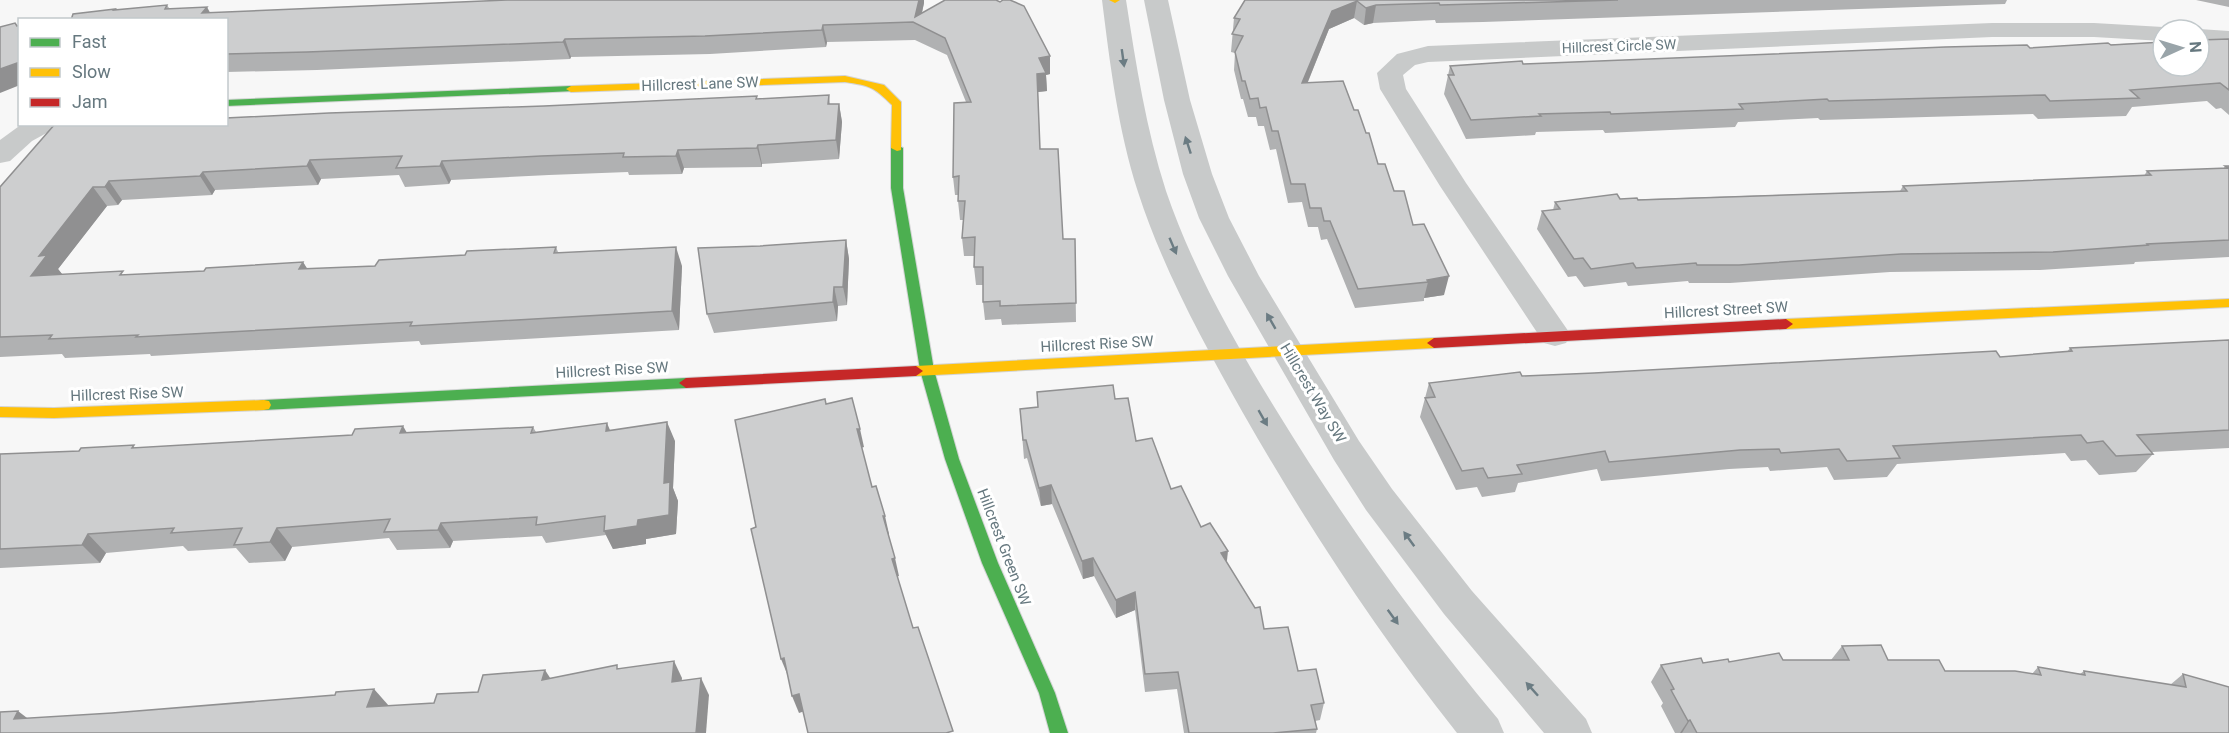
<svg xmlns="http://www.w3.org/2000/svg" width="2229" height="733" viewBox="0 0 2229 733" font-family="Roboto,sans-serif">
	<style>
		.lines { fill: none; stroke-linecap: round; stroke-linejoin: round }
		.fast-casing { stroke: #d3d4d5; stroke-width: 2 }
		.slow-casing { stroke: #d3d4d5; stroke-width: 2 }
		.jam-casing { stroke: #d3d4d5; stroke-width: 2 }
		.street { fill: #c8caca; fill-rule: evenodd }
		.fast { fill: #4caf50; fill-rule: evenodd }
		.slow { fill: #ffc107; fill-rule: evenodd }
		.jam { fill: #c62828; fill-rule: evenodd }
		.wall { fill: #b0b1b2 }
		.shaded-wall { fill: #909091 }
		.building { fill: #cdcecf; stroke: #909091; stroke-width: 1.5 }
		.oneway { fill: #6b7c83 }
		.labels { text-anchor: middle; stroke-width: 6; stroke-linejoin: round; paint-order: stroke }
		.far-street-label { font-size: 14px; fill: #66787f; stroke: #fff }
		.street-label { font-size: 15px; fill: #66787f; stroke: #fff }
	</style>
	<rect width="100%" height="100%" fill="#f7f7f7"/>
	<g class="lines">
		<!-- fast casing -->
		<g class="fast-casing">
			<g id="fast">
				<path d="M571,86L575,87V91L226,106V100Z"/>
				<path d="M897,145L903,148V188L934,370L959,459L998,563L1055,693L1068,733H1050L1039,693L982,563L945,459L920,370L891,188V148Z"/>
				<path d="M686,378L693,383L686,388L264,410L259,409L257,405L259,401L264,400Z"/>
			</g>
		</g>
		<!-- slow casing -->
		<g class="slow-casing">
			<g id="slow">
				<path d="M1109,0H1120L1115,3Z"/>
				<path d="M845,76L884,85L901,102V150L897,151L891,148L892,105C873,86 870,86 845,82L571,92L566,89L571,86Z"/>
				<path d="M2229,299V307L1786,329L1779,324L1786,319Z"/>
				<path d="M1434,338L1441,343L1434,348L916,376L909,371L916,366Z"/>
				<path d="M264,400L269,401L271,405L269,409L264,410L54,418L0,417V407L54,408Z"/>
			</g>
		</g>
		<!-- jam casing -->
		<g class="jam-casing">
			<g id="jam">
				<path d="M1786,319L1793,324L1786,329L1434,348L1427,343L1434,338Z"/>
				<path d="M916,366L923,371L916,376L686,388L679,383L686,378Z"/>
			</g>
		</g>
		<!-- street -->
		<g class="street">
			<path d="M1102,0H1126C1136,64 1146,129 1166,191C1193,270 1235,343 1278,413C1344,521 1417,622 1498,719L1504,733H1457C1377,632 1307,525 1243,413C1203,342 1163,269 1138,192C1118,130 1110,64 1102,0Z"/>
			<path d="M1144,0H1168L1190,100L1212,174L1229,218L1259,276L1359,441L1392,489L1472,591L1586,719L1592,733H1544L1444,614L1366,510L1334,460L1228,276L1199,218L1183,174L1164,100Z"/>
			<path d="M1992,23H2094L2163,27L2172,30H2163V41L2094,37H1992L1428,62L1415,65L1403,75L1406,89L1466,183L1571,335L1566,343L1555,346L1544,343L1440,186L1380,89L1377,73L1397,54L1428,46Z"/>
			<path d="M2199,29L2229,31V45L2199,43V30H2194Z"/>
			<path d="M22,124H56L52,130L32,141L10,161L0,163V140Z"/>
		</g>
		<!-- fast -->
		<use href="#fast" class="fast"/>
		<!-- slow -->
		<use href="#slow" class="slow"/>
		<!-- jam -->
		<use href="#jam" class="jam"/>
	</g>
	<!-- wall -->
	<g class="wall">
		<path d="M1245,0H2007L2005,4L1483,22L1436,23L1435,20L1373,23L1364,25L1354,18L1329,29L1308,82L1354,110L1366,133L1378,164L1413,225L1444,295L1424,298V301L1355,308L1327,239L1321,240L1318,227H1308L1302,202L1288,203L1276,149L1270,150L1264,126H1258L1256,117H1248L1243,99H1241L1234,70L1235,53L1231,52L1234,18Z"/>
		<path d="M2196,0H2229V7Z"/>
		<path d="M924,3L922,13L1050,74L1046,75L1047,91L1038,92L1040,149L1063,239H1075L1076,322L1002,325L1001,319L985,320L983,302V285H976L974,267L975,256H964L962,238L963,220H960L958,201V195H955L953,177L966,102L947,55L915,40L827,42L826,47L710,54L571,57L570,59L317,70L226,72V20H71L115,9L116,10L167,5L169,8L210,13Z"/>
		<path d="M2229,39V115L2221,108L2216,109L2207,101L2132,107L2126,116L2038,119L2033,114L1820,120L1818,118L1738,122L1735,127L1605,133L1603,130L1536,132L1535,135L1466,139L1444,94L1450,66L2030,48Z"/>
		<path d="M829,95L830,104H839L842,122L839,159L762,164V167L684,168L682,174L629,175L628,172L549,175L451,180L449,184L405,187L399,175L321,179L318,185L215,190L212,195L122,200L118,205L107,206L58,269L62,274L126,275L204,271L303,262L307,269L375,266L465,255L556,247L558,252L682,266L679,330L421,345L419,341L151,356L150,354L65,358L62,354L0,357V187L226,124L758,99Z"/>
		<path d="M2225,166H2229V257L2135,262L2134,264L2040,270L1890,272L1730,283H1689L1688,281L1628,286L1626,282L1584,287L1576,276L1568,277L1537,229L1542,211L1553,210L1555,202L1900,191L1903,186L2144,176L2147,171L2223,169Z"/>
		<path d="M846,240L849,259L847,305L838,306L837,321L714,333L707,314L760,246Z"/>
		<path d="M2229,340V448L2152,452L2153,454L2136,472L2099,475L2086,460L2071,461L2065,453L1897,464L1887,477L1834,480L1827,467L1770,471L1768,467L1729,469L1601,481L1597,469L1518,483L1515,492L1482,497L1477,487L1456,490L1420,417L1429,383L1522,376L2000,357L2067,352L2070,348Z"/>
		<path d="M1115,399L1136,441L1171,489L1201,527L1227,563L1264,629L1324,703L1320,720L1315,721L1317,729L1316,733H1184L1177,689L1145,692L1135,610L1116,618L1094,576L1083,579L1052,504L1041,506L1027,458L1024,459L1020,409Z"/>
		<path d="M533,427L536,432L610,431L675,441L673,488L678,501L676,534L646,539V544L613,549L606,535L546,543L542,536L453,541L450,548L397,550L389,538L292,547L285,561L249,563L236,548L188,551L183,546L106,553L100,563L0,568V454L79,451L406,432Z"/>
		<path d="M1842,646L1888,660L1945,671L2032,674L2038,667L2080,674L2084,671L2170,685L2183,674L2229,733H1675L1661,706L1663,703L1651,682L1661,665L1729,662L1831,660Z"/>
	</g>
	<!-- shaded-wall -->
	<g class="shaded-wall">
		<path d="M919,0H924V3L919,25L915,17Z"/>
		<path d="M1357,1L1354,18L1329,29L1300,101L1302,83L1332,11Z"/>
		<path d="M1376,5L1373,23L1364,25L1366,8Z"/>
		<path d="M207,7L214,20L202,13Z"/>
		<path d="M823,25L827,42L826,47L822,30Z"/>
		<path d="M565,39L571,57L570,59L563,42Z"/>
		<path d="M1050,56V74L1046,75L1047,91L1038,92L1037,74L1039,58Z"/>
		<path d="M20,62V85L0,93V69Z"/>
		<path d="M839,104L842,122L839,159L836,140Z"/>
		<path d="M758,145L762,164V167L757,148Z"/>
		<path d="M678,150L684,168L682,174L676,156Z"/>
		<path d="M310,160L321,179L318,185L307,166Z"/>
		<path d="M442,161L451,180L449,184L440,166Z"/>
		<path d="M203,172L215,190L212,195L200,176Z"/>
		<path d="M109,181L122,200L118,205L105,187Z"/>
		<path d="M93,187L107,206L58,269L62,274L31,276L39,256Z"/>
		<path d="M846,240L849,259L847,305L843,287Z"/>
		<path d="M676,247L682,266L679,330L672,311Z"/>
		<path d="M303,262L315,281L299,269Z"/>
		<path d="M1449,276L1444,295L1424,298L1428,282L1427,280Z"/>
		<path d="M834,287L838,306L837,321L833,302Z"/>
		<path d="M667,422L675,441L673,488L678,501L676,534L646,539V544L613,549L604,531L638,520L664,483Z"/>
		<path d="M607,423L615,442L606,431Z"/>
		<path d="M403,426L414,445L400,433Z"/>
		<path d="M857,429H860L864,447L861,448Z"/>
		<path d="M1051,485L1052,504L1041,506L1039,488Z"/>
		<path d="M883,516H885L889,534L887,535Z"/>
		<path d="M441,523L453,541L450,548L438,530Z"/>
		<path d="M277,528L292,547L285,561L270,542Z"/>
		<path d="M88,534L106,553L100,563L82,545Z"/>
		<path d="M1228,551L1226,569L1221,553Z"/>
		<path d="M895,558L899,576L896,577L892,559Z"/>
		<path d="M1093,558L1094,576L1083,579L1082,561Z"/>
		<path d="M1135,592V610L1116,618V600Z"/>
		<path d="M784,658L788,676L781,659Z"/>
		<path d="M674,661L682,678L680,699L672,682Z"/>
		<path d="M545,670L556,687L542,680Z"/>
		<path d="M701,678L709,695L706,733H696Z"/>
		<path d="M374,689L389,706L367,707Z"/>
		<path d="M799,694L805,711L799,713L792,696Z"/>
		<path d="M18,711L40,728L14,719Z"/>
		<path d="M1690,720L1682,733H1680L1688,721Z"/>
	</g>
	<!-- building -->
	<g class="building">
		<path d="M507,0H919L915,17L945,0H996L1000,2L1003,0H1010L1024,6L1050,56L1039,58L1046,73L1037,74L1040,149H1058L1063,239H1075L1076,303L1000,306V301L983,302V267H974L975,237L962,238L965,201H958L959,176L953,177L954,103L971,102L945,38L913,22L823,25L822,30L705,36L565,39L563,42L307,52L226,54V20H71L73,14L115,9L114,10L167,5L165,9L207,7L202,13Z"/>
		<path d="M1245,0H1618L1440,5L1439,3L1376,5L1366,8L1357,1L1332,11L1302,83L1343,81L1354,110H1358L1366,133H1369L1378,164H1385L1394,191H1404L1413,225L1424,224L1449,276L1427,280L1428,282L1358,289L1330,221H1324L1321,208H1310L1305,184H1291L1278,131H1272L1266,107L1260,108L1258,98L1250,99L1245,81H1242L1235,52L1243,36L1232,34L1240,19L1234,18Z"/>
		<path d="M15,23L17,26L20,25V62L0,69V27Z"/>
		<path d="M2229,39V90L2220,83L2130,90L2139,98L2050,101L2045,95L1829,101L1827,99L1739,104L1743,109L1611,114L1610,112L1539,114L1541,116L1471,120L1448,75H1454L1450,66L1522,61L1523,64L1945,47L2027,45L2030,48L2108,43L2111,45L2163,42V66H2199V40Z"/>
		<path d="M829,95L828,104H839L836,140L758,145L757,148L678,150L676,156L623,157L624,153L541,156L442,161L440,166L396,168L402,156L310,160L307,166L203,172L200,176L109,181L105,187H93L39,256L47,255L31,276L123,271L120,275L204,271L206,268L303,262L299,269L375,266L379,260L465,255L467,251L556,247L554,253L676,247L672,311L410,326L412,322L136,337L138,335L49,339L52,335L0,337V187L55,124H226V118L329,113L544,106L757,96L756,99Z"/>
		<path d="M2225,166H2229V240L2147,244L2148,245L2053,252L1901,254L1739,265H1697L1696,263L1636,268L1633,263L1591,269L1583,258L1574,259L1542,211L1560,209L1555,202L1617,194L1620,199L1637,198L1638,200L1907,191L1903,186L2151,175L2147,171L2228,168Z"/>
		<path d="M846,240L843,287H834L833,302L707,314L698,248L760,246Z"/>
		<path d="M2229,340V430L2137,435L2153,454L2116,456L2103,441L2087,443L2081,435L1893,446L1900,458L1847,461L1839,449L1781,453L1779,449L1740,450L1609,462L1605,451L1517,465L1522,474L1488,478L1483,468L1462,471L1425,398L1435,397L1429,383L1520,372L1522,376L1594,373L1996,351L2000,357L2072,351L2070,348Z"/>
		<path d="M1113,385L1115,399L1128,398L1136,441L1152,438L1171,489L1181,486L1201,527L1210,523L1228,551L1221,553L1255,608L1260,607L1264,629L1288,627L1298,671L1316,669L1324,703L1311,705L1317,729L1273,733H1189L1178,672L1145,674L1135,592L1116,600L1093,558L1082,561L1051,485L1039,488L1026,440H1023L1020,409L1038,407L1037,392Z"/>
		<path d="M852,398L860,429H857L872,487L876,486L885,516H883L895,558L892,559L913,628L918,627L953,731L946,733H808L799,694L792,696L784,658L781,659L751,529L756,527L735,420L825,399L826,404Z"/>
		<path d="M667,422L664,483L670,482L669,515L638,520L637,526L604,531L605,516L536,525L537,517L441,523L438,530L384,532L390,519L277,528L270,542L234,545L242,528L171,533L174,528L88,534L82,545L0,549V454L79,451L81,448L134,445L132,448L352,435L355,429L403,426L400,433L533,427L531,433L607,423L606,431Z"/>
		<path d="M1881,645L1888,660H1939L1945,671H2015L2041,675L2038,667L2085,675L2084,671L2186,687L2183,674L2229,687V733H1697L1690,720L1688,721L1671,690L1674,689L1661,665L1701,658L1703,663L1728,659L1729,662L1779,653L1783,660H1849L1842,646Z"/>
		<path d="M674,661L672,682L701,678L696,733H0V712L18,711L14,719L112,713L335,695L336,692L374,689L367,707L434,703L437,694L478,692L483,675L545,670L542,680L617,665V669Z"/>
	</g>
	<!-- one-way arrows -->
	<defs><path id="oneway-solid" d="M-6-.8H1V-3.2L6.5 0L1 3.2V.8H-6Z" transform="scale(1.5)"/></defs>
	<g class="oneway">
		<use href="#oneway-solid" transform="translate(1123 58) rotate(82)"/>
		<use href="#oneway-solid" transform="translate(1188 145) rotate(-108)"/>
		<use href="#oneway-solid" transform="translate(1173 246) rotate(67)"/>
		<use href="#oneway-solid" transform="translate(1271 321) rotate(-120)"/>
		<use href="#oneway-solid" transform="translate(1263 418) rotate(60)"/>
		<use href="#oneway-solid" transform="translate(1409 539) rotate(-126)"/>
		<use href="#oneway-solid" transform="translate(1393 617) rotate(54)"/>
		<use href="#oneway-solid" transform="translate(1532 689) rotate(-132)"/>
	</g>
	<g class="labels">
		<!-- far-street labels -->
		<g class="far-street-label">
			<text transform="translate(1619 46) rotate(-2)" y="5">Hillcrest Circle SW</text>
		</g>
		<!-- street labels -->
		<g class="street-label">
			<text transform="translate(700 84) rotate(-2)" y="5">Hillcrest Lane SW</text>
			<text transform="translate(1726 310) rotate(-3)" y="5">Hillcrest Street SW</text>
			<text transform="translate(1097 344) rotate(-3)" y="5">Hillcrest Rise SW</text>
			<text transform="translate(612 370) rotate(-3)" y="5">Hillcrest Rise SW</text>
			<text transform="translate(1313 393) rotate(59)" y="5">Hillcrest Way SW</text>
			<text transform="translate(127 394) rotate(-2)" y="5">Hillcrest Rise SW</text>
			<text transform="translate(1004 547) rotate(69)" y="5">Hillcrest Green SW</text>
		</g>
	</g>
	<!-- legend -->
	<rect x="18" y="18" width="210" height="108" fill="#ffffff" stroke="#c2c9cc" stroke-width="1.5"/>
	<rect x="30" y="38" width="30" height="9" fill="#4caf50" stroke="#c2c9cc" stroke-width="1.5"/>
	<text x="72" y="48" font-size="18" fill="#66787f">Fast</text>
	<rect x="30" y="68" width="30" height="9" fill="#ffc107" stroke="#c2c9cc" stroke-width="1.5"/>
	<text x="72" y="78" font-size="18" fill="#66787f">Slow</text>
	<rect x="30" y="98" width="30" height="9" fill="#c62828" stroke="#c2c9cc" stroke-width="1.5"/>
	<text x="72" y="108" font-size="18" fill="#66787f">Jam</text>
	<!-- north arrow -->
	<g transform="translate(2181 48) rotate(86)"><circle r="28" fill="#ffffff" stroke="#c2c9cc" stroke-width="1.5"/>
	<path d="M0-4.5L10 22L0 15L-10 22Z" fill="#99a4a9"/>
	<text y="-9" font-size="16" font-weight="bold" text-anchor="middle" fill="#66787f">N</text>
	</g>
</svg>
